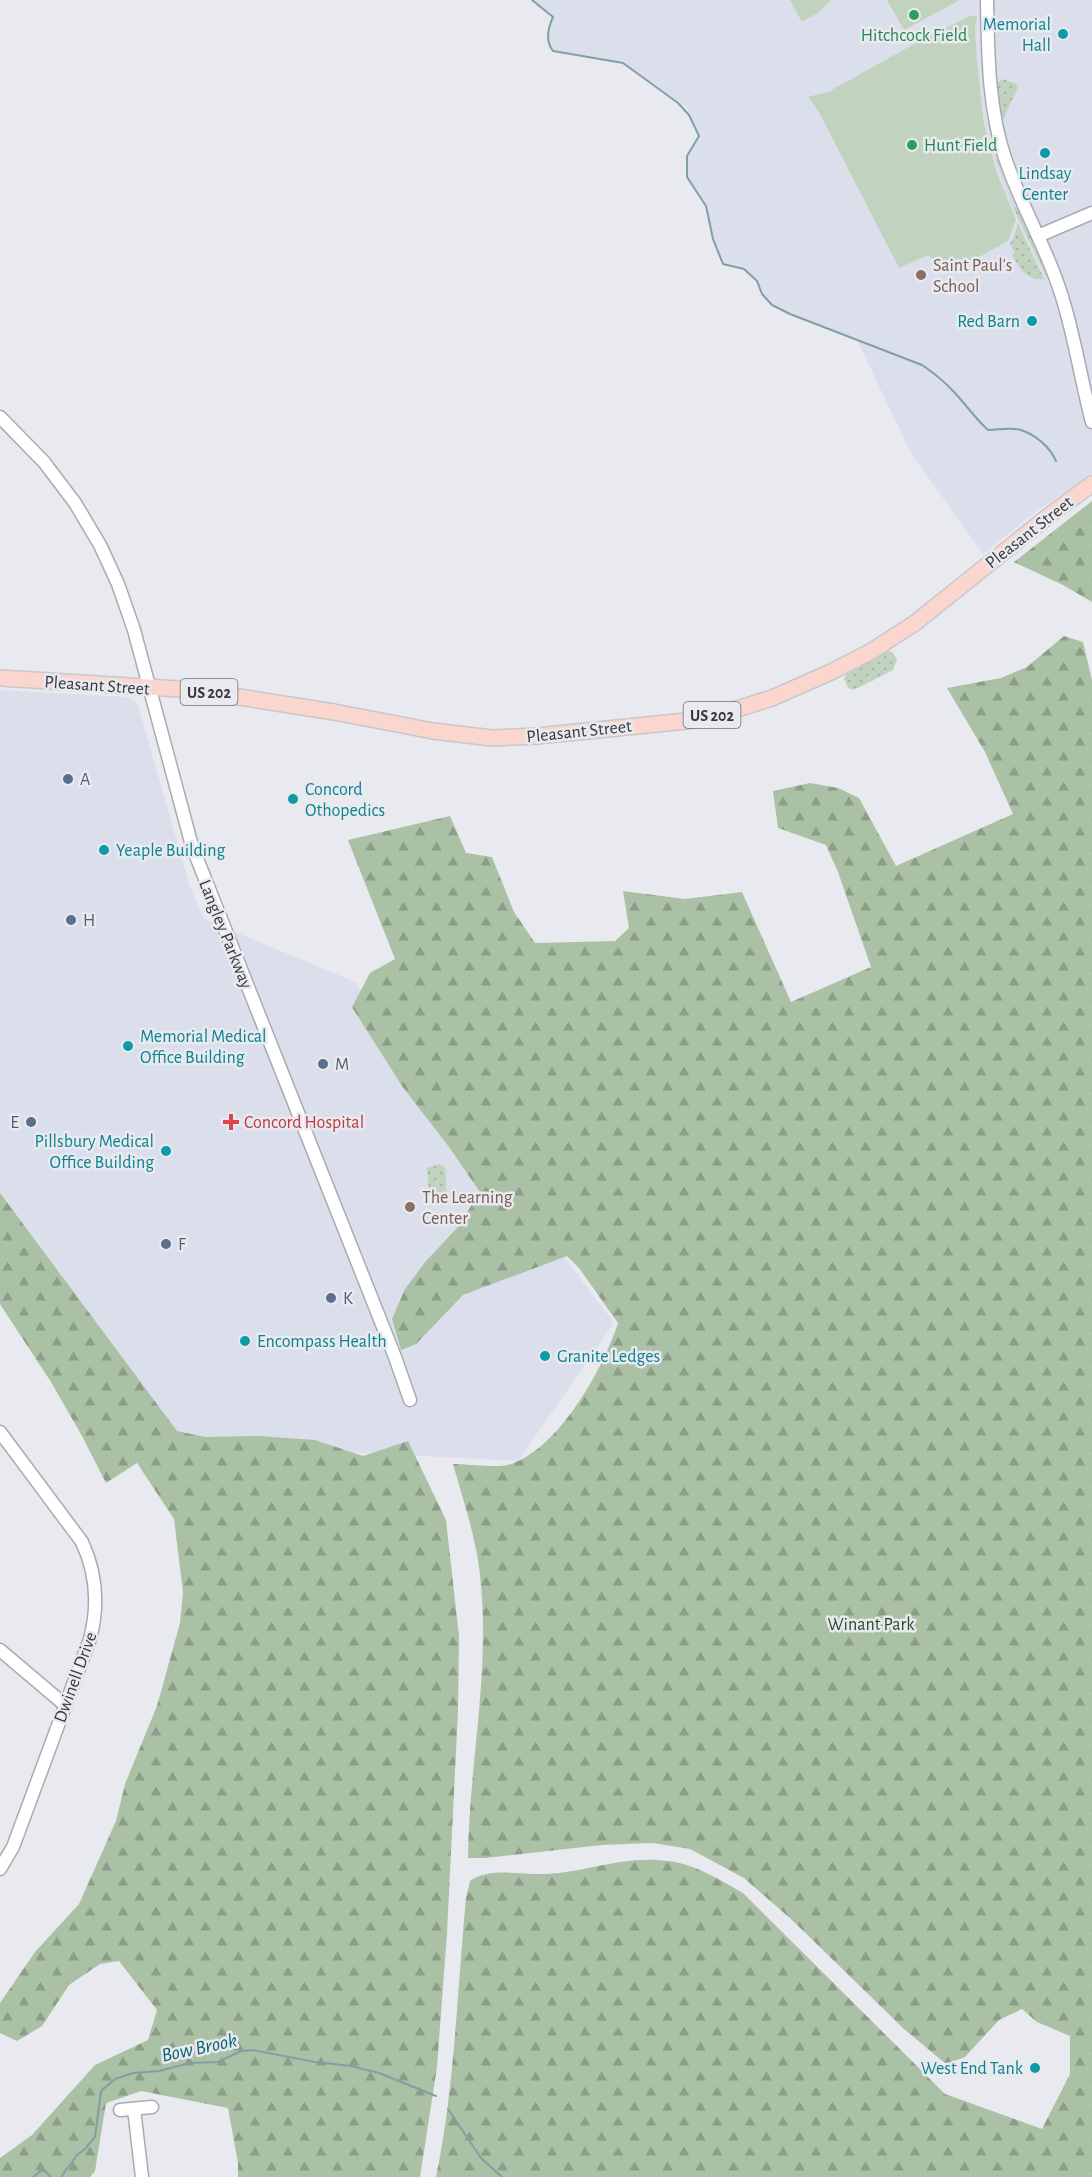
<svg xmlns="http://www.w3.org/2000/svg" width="1092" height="2177" viewBox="0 0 1092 2177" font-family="'Alegreya Sans',sans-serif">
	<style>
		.built { fill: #dbdeeb }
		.grass { fill: url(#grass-dots) }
		.forest { fill: url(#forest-firs) }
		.pitch { fill: #c1d3be }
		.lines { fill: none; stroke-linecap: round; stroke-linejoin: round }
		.stream { stroke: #819fa5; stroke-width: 2 }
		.minor-casing { stroke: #aaabb1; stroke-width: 15 }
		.major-casing { stroke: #c8c8c8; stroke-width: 18 }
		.minor { stroke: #fff; stroke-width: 12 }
		.major { stroke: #fad6ce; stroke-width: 15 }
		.leisure-dot { fill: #2e9e5b; stroke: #e8eaf0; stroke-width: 2 }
		.culture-dot { fill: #0f9aa8; stroke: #e8eaf0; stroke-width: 2 }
		.education-dot { fill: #8d6e63; stroke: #e8eaf0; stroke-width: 2 }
		.service-dot { fill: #5c6f8a; stroke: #e8eaf0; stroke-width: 2 }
		.health-dot { fill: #e0444e; stroke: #e8eaf0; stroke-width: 2 }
		.labels { text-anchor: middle; stroke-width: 5; stroke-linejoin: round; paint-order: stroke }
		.shield { fill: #e8eaf0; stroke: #6e6e72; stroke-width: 1.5 }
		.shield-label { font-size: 16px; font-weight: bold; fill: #39393c }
		.culture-label { font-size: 18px; fill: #0d838f; stroke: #e8eaf0; text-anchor: start }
		.leisure-label { font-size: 18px; fill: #27864d; stroke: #e8eaf0 }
		.education-label { font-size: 18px; fill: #785e54; stroke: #e8eaf0; text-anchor: start }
		.street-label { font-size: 18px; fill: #39393c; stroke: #e8eaf0 }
		.service-label { font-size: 18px; fill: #4e5e75; stroke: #e8eaf0; text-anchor: start }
		.health-label { font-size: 18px; fill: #be3a42; stroke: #e8eaf0; text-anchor: start }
		.park-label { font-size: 18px; fill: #294b23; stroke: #e8eaf0 }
		.water-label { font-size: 20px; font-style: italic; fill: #0b636e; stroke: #e8eaf0 }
	</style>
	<defs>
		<pattern id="grass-dots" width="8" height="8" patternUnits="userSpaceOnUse" patternTransform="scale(1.5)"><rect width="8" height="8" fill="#c1d3be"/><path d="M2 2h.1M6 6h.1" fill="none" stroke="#a7b6a4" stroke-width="1.8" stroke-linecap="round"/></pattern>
		<pattern id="forest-firs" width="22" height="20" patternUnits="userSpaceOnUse" patternTransform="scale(1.5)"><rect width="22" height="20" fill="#aac1a5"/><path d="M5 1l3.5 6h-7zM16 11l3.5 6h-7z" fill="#8b9e88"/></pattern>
	</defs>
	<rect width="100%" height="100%" fill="#e8eaf0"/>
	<!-- built -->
	<g class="built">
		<path d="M532,0H1092V474L1038,510L983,554L911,453L857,340L790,314L772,305L762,294L757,281L744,269L723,264L713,239L706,206L687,177V156L699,136L687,108L623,63L553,51L549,47L548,30L552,17Z"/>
		<path d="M0,690L128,697L137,702L190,887L204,919L355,982L614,1323L518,1461L248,1447L204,1544L0,1262Z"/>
	</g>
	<!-- grass -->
	<g class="grass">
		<path d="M1003,79L1016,84L1018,87L1003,120L999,109L996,83Z"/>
		<path d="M1000,158L1001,162L999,166L1014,207L1019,209L1049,275L1047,278L1014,209L996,159Z"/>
		<path d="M1018,224L1044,279C1026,281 1020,268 1012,255L1015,253L1010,243L1013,239Z"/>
		<path d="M886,651L892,652L897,659L893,670L858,688L853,690L848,688L844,679L848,672Z"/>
		<path d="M439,1164L445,1167L447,1200L429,1196L427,1168Z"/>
	</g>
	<!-- forest -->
	<g class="forest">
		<path d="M1092,501V602L1063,585L1014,562Z"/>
		<path d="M1064,636L1083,642L1092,680V2177H436C455,2086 457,1991 466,1898L470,1881C490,1867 522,1875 546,1874C589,1872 622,1855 668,1861C693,1863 722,1881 743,1893L945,2094L1042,2129L1070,2074V2036L1037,2022L1022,2009L999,2020L965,2057L946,2064L904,2029L791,1919L744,1878L690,1849L653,1843L602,1845L486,1858H468C469,1764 491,1669 480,1575C476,1537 463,1500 453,1464C469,1464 494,1468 508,1465C558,1451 603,1369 618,1323L579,1268L567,1256L463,1295L416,1344L401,1350L392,1319L405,1289L426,1261L457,1228L480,1192L449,1147L402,1086L352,1007L370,973L395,959L348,840L450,816L466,853L492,857L514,912L535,943L615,941L629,928L623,891L685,899L742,892L791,1002L871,967L838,872L826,845L778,828L773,791L810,783L838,788L859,798L896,866L1013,814L985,752L947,688L1001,678L1027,667Z"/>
		<path d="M0,1193L177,1431L205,1437L258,1436L315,1440L363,1456L408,1441L446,1520L459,1636L458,1711L447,1933L437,2067L420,2177H238V2163L228,2108L141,2091L106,2103L95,2171L90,2177H0V2158L32,2135L95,2065L148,2040L157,2010L119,1961L100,1964L69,1985L42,2026L17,2041L0,2033V2003L35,1952L79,1904L116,1821L125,1784L157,1706L180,1623L183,1592L174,1519L137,1463L106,1483L82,1436L51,1382L0,1304Z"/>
	</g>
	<!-- pitch -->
	<g class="pitch">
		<path d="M790,0H831L818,13L802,22Z"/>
		<path d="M887,0H960L904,30Z"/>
		<path d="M970,16H977L975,28L977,61L984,124L996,171L1016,220L1008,241L950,273L928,255L899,268L819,112L808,97L828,92L916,43Z"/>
	</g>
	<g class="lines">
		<!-- stream -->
		<g class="stream">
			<path d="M532,0L553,17C548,28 545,41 553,51L623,63L678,103L689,115L699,136L687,156V177L706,206L713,239L723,264L744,269L757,281L762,294L772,305L790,314L922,365C934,373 945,382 955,393C967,406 975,418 988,430C998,430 1011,427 1021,430C1036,435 1050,447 1056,461"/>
			<path d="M448,2109L481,2158L502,2177"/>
			<path d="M33,2177L41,2171H45L51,2177"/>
			<path d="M61,2177L77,2155L85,2149L95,2137L101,2091L115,2079L133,2073L159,2071L190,2063L218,2062L241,2051L253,2050L315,2062L351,2066L379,2073L436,2096"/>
		</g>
		<!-- minor casing -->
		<g class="minor-casing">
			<g id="minor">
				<path d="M987,0C988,52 988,108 1005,158C1022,209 1051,255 1065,307C1076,345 1082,384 1092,422"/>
				<path d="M1038,236L1092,213"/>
				<path d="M0,417L44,462L75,503L100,545L118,584L134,630L192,846L395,1357L410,1400"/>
				<path d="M0,1432L82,1542C97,1574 99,1605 90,1639L13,1847L0,1869"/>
				<path d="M0,1650L65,1705"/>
				<path d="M134,2109L142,2177"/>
				<path d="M120,2110L152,2107"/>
			</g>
		</g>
		<!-- major casing -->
		<g class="major-casing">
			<path id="major" d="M0,678L195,690L334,712L433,731L492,738L537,736L687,721L734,710L772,698L831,672L870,652L915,623L1051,514L1092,484"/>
		</g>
		<!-- minor -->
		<use href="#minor" class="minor"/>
		<!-- major -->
		<use href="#major" class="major"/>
	</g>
	<!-- markers -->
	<g class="leisure-dot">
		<circle cx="914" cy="15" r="6"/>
		<circle cx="912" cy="145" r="6"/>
	</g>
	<g class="culture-dot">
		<circle cx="1063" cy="34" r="6"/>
		<circle cx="1045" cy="153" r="6"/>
		<circle cx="1032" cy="321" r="6"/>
		<circle cx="293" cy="799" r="6"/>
		<circle cx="104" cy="850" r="6"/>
		<circle cx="128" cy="1046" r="6"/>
		<circle cx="166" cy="1151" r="6"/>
		<circle cx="245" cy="1341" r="6"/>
		<circle cx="545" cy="1356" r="6"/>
		<circle cx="1035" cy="2068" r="6"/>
	</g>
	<g class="education-dot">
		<circle cx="921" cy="275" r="6"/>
		<circle cx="410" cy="1207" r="6"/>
	</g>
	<g class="service-dot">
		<circle cx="68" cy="779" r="6"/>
		<circle cx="71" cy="920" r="6"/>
		<circle cx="323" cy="1064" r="6"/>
		<circle cx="31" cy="1122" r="6"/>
		<circle cx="166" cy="1244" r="6"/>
		<circle cx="331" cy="1298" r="6"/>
	</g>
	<path class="health-dot" d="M228 1113h6v6h6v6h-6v6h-6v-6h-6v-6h6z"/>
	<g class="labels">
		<!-- shield labels -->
		<g class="shield">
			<rect x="180.5" y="679" width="57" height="26" rx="4.5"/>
			<rect x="683.5" y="702" width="57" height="26" rx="4.5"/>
		</g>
		<g class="shield-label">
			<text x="209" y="698">US 202</text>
			<text x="712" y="721">US 202</text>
		</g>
		<!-- culture labels -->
		<g class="culture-label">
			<text x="1051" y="30" text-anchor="end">Memorial<tspan x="1051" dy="21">Hall</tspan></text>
			<text x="1045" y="179" text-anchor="middle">Lindsay<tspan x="1045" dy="21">Center</tspan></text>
			<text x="1020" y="327" text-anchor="end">Red Barn</text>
			<text x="305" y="795">Concord<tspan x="305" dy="21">Othopedics</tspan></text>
			<text x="116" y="856">Yeaple Building</text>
			<text x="140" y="1042">Memorial Medical<tspan x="140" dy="21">Office Building</tspan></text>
			<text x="154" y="1147" text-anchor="end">Pillsbury Medical<tspan x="154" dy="21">Office Building</tspan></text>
			<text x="257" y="1347">Encompass Health</text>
			<text x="557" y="1362">Granite Ledges</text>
			<text x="1023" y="2074" text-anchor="end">West End Tank</text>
		</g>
		<!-- leisure labels -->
		<g class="leisure-label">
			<text x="914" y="41">Hitchcock Field</text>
			<text x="924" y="151" text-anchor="start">Hunt Field</text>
		</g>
		<!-- education labels -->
		<g class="education-label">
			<text x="933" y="271">Saint Paul's<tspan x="933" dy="21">School</tspan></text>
			<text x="422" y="1203">The Learning<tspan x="422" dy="21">Center</tspan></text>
		</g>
		<!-- street labels -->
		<g class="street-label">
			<text transform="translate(1029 532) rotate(-38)" y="6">Pleasant Street</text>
			<text transform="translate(97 685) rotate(4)" y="6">Pleasant Street</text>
			<text transform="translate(579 731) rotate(-6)" y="6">Pleasant Street</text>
			<text transform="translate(226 934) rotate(68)" y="6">Langley Parkway</text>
			<text transform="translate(75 1677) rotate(-70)" y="6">Dwinell Drive</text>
		</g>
		<!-- service labels -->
		<g class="service-label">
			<text x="80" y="785">A</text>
			<text x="83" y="926">H</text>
			<text x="335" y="1070">M</text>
			<text x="19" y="1128" text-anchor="end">E</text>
			<text x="178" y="1250">F</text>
			<text x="343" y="1304">K</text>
		</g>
		<!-- health labels -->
		<g class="health-label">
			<text x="244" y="1128">Concord Hospital</text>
		</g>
		<!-- park labels -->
		<g class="park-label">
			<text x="871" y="1630">Winant Park</text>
		</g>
		<!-- water labels -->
		<g class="water-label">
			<text transform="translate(199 2047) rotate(-12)" y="7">Bow Brook</text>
		</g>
	</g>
</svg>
